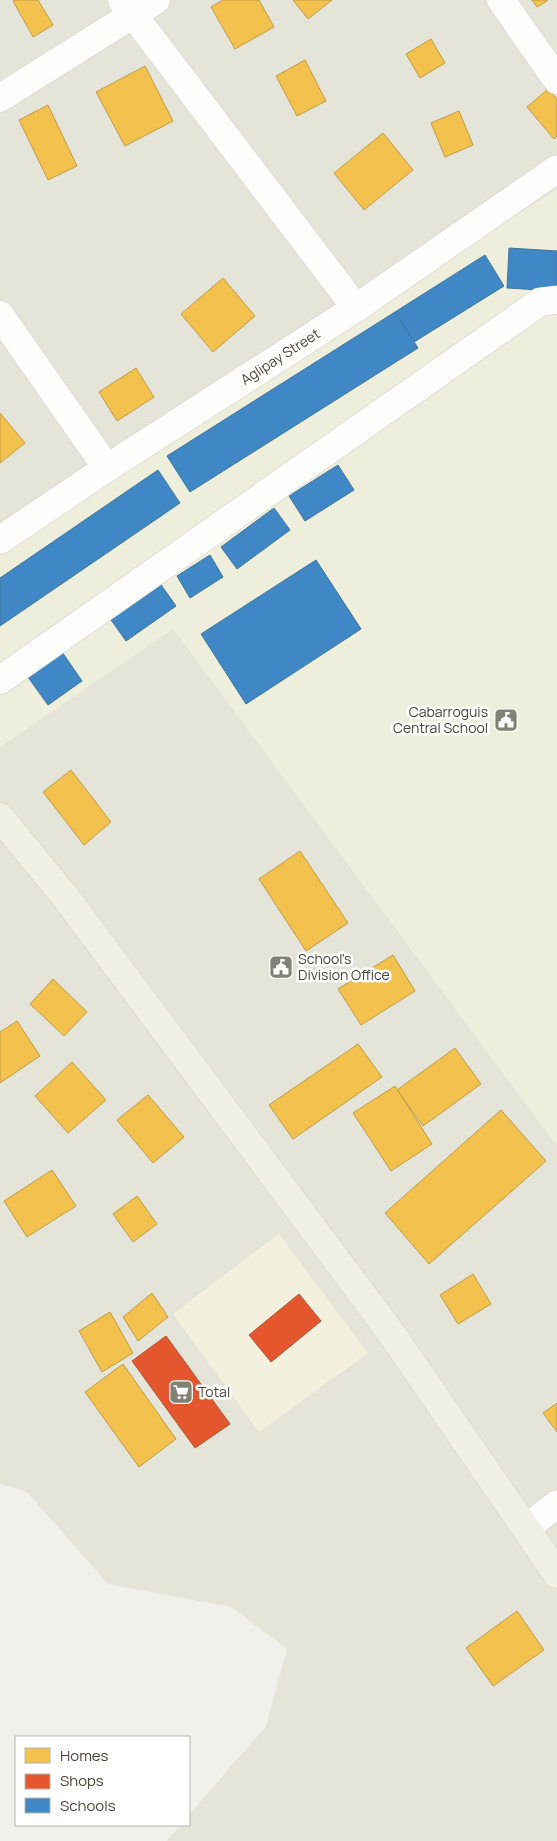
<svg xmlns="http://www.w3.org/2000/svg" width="557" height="1841" viewBox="0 0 557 1841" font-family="Manrope,sans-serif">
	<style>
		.residential { fill: #e5e4d8 }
		.commercial { fill: #f3f0de }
		.education { fill: #eed }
		.homes { fill: #f2c14e; stroke: #bf9c47 }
		.shops { fill: #e4572e; stroke: #b55231 }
		.schools { fill: #3f88c5; stroke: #41749a }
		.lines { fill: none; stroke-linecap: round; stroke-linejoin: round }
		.minor-casing { stroke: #cfcfc8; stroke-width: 29 }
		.major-casing { stroke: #d3d2b9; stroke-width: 29 }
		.minor { stroke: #fdfdfc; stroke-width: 28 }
		.major { stroke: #f1f0e4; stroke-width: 28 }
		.labels { text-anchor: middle; stroke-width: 5; stroke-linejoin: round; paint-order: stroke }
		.street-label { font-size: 14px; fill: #474537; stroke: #fff }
		.poi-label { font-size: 14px; fill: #474537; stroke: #fff; text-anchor: start }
	</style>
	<rect width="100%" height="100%" fill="#f1f1eb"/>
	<!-- residential -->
	<path class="residential" d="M0,0H557V1841H167L180,1825H189V1815L266,1726L287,1649L231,1607L108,1584L27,1492L0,1484Z"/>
	<!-- commercial -->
	<path class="commercial" d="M279,1234L368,1353L259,1432L173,1314Z"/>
	<!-- education -->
	<path class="education" d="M557,189V1146L173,629L0,747V550Z"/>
	<!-- homes -->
	<g class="homes">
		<path d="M14,0H38L53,25L33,37L13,1Z"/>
		<path d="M223,0H259L274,27L235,49L211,7Z"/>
		<path d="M293,0H332L308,19Z"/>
		<path d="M532,0H547V1L537,7Z"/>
		<path d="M431,39L445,63L420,78L406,54Z"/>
		<path d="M305,60L326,101L297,116L276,76Z"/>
		<path d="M145,66L173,121L125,146L96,92Z"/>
		<path d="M548,89L557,99V136L554,139L527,107Z"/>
		<path d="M48,105L77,166L48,180L19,120Z"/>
		<path d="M459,111L473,145L445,157L431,123Z"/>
		<path d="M383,133L413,170L364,210L334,173Z"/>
		<path d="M223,278L255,316L213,352L181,314Z"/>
		<path d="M136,368L154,397L117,421L99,392Z"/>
		<path d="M0,413L25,443L0,463Z"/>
		<path d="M71,770L111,822L84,845L43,792Z"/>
		<path d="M300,851L348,923L306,951L259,879Z"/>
		<path d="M393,955L415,991L361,1025L338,989Z"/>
		<path d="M53,979L87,1012L64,1036L30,1004Z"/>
		<path d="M17,1021L40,1056L0,1083V1032Z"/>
		<path d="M358,1044L382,1077L293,1139L269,1105Z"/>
		<path d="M455,1048L481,1084L423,1126L397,1090Z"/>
		<path d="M72,1062L106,1100L68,1133L35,1096Z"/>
		<path d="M395,1086L432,1144L391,1171L353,1113Z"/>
		<path d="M148,1095L184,1137L153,1163L117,1120Z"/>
		<path d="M501,1110L546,1161L429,1264L385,1213Z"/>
		<path d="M52,1170L76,1206L27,1237L4,1201Z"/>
		<path d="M137,1196L157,1224L133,1242L113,1214Z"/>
		<path d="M473,1274L491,1304L458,1324L440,1295Z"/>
		<path d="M152,1293L168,1317L138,1341L123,1317Z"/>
		<path d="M110,1312L133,1353L102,1372L79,1331Z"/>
		<path d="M123,1364L176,1439L139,1467L85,1392Z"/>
		<path d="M557,1403V1432L543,1413Z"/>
		<path d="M517,1611L544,1650L493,1686L466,1648Z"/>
	</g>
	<!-- shops -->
	<g class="shops">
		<path d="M299,1294L321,1321L271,1362L249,1335Z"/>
		<path d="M166,1336L230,1424L195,1448L132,1361Z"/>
	</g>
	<!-- schools -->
	<g class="schools">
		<path d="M509,248L557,251V291L507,288Z"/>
		<path d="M485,255L504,286L414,342L395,312Z"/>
		<path d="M395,312L418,348L190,492L167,456Z"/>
		<path d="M338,465L354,490L305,521L289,496Z"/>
		<path d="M158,470L180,503L0,626V578Z"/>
		<path d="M274,508L290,530L237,569L221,547Z"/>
		<path d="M210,555L223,577L190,598L177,576Z"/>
		<path d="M316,560L361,629L246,704L201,634Z"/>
		<path d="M159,582L176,606L126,641L109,617Z"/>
		<path d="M60,649L82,681L48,705L25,673Z"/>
	</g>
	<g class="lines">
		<!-- minor casing -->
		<g class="minor-casing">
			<g id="minor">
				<path d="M122,0L356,308"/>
				<path d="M501,0L557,80"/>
				<path d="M0,98L156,0"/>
				<path d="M0,315L107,468"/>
				<path id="s1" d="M0,540L107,468L356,308L557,169"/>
				<path d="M0,680L540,302L557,300"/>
				<path d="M526,1528L557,1504"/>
			</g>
		</g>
		<!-- major casing -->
		<g class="major-casing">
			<path id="major" d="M0,817L67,899L391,1333L557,1574"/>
		</g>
		<!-- minor -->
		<use href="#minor" class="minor"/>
		<!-- major -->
		<use href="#major" class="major"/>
	</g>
	<!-- icons -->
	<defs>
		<g id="civic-square" transform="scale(1.25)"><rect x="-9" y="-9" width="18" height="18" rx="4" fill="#828176" stroke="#fff"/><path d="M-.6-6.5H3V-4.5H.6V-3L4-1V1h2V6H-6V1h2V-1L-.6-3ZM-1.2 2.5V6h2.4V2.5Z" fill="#fff"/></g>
		<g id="supermarket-square" transform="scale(1.25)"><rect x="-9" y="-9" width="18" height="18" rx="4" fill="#828176" stroke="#fff"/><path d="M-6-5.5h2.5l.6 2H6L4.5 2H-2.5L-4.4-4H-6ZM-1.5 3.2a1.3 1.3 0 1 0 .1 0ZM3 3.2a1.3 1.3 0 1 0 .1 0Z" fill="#fff"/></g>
	</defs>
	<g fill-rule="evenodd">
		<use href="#civic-square" x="506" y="720"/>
		<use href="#civic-square" x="281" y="967"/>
		<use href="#supermarket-square" x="181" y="1392"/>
	</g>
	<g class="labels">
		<!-- street labels -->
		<g class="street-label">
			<text dy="5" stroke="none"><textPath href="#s1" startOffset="335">Aglipay Street</textPath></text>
		</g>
		<!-- poi labels -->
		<g class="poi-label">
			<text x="488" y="717" text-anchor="end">Cabarroguis<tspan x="488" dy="16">Central School</tspan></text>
			<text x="298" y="964">School's<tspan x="298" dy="16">Division Office</tspan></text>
			<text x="198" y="1397">Total</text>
		</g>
	</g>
	<!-- legend -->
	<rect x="15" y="1736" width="175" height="90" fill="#ffffff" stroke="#b5b5af"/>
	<rect x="25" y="1748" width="25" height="15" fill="#f2c14e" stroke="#b5b5af"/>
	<text x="60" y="1761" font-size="15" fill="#474537">Homes</text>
	<rect x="25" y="1774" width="25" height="15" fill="#e4572e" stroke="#b5b5af"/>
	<text x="60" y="1786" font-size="15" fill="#474537">Shops</text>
	<rect x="25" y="1798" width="25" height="15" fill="#3f88c5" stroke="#b5b5af"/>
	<text x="60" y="1811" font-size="15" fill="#474537">Schools</text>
</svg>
